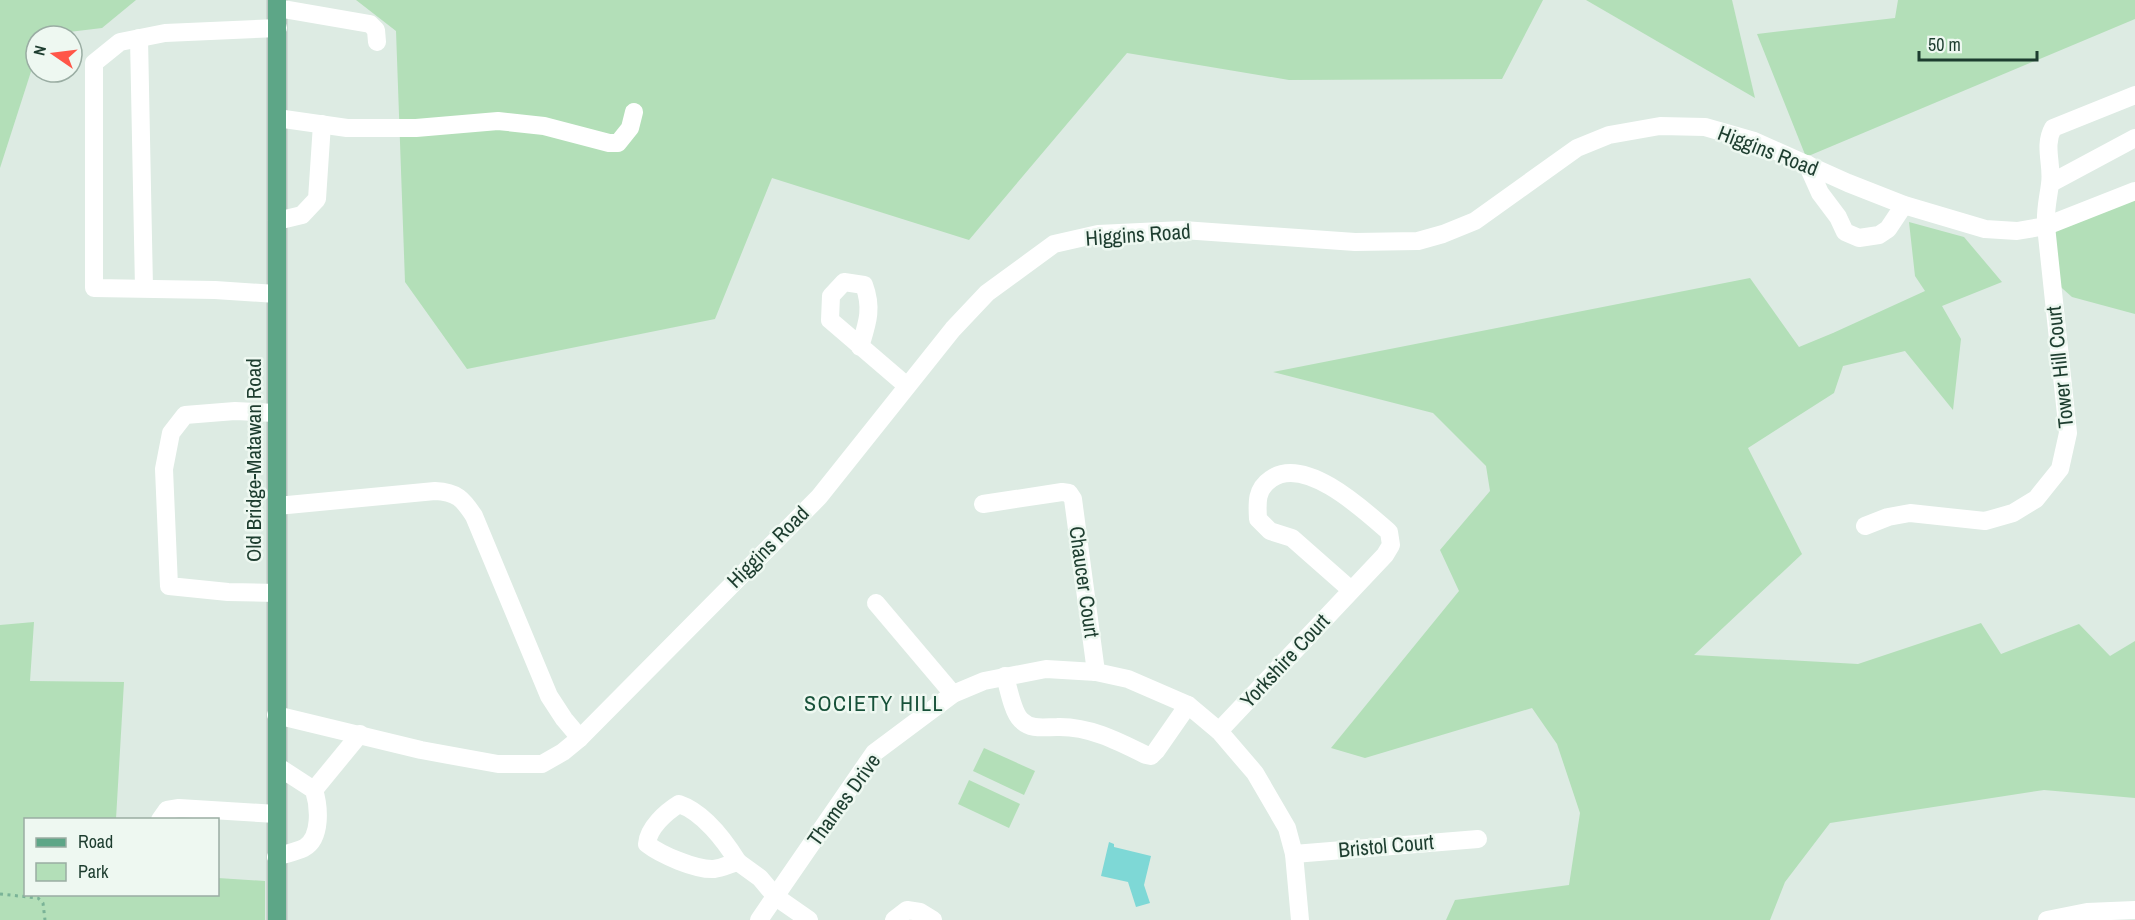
<svg xmlns="http://www.w3.org/2000/svg" width="2135" height="920" viewBox="0 0 2135 920" font-family="'Archivo Narrow',sans-serif">
	<style>
		.green { fill: #b3dfb8 }
		.water { fill: #7ed8d6 }
		.lines { fill: none; stroke-linecap: round; stroke-linejoin: round }
		.major-casing { stroke: #bbc5c1; stroke-width: 21 }
		.path { stroke: #7ab397; stroke-width: 3; stroke-dasharray: 3 4.5; stroke-linecap: butt }
		.minor { stroke: #fff; stroke-width: 18 }
		.major { stroke: #5da687; stroke-width: 18 }
		.labels { text-anchor: middle; stroke-width: 5; stroke-linejoin: round; paint-order: stroke }
		.street-label { font-size: 21px; fill: #1d3d2f; stroke: #eef8f1 }
		.neighbourhood-label { font-size: 22px; letter-spacing: 1.5px; fill: #175139; stroke: #eef8f1 }
	</style>
	<rect width="100%" height="100%" fill="#ddebe3"/>
	<!-- green -->
	<g class="green">
		<path d="M0,0H136L102,28L36,36V56L0,168Z"/>
		<path d="M356,0H1543L1502,79L1289,80L1127,53L969,240L772,178L715,319L467,369L405,282L396,31Z"/>
		<path d="M1586,0H1732L1755,98Z"/>
		<path d="M1898,0H2135V19L1806,157L1757,34L1895,18Z"/>
		<path d="M2135,190V314L2072,297L2054,281L2048,229Z"/>
		<path d="M1909,222L1964,237L2002,282L1942,306L1961,339L1953,410L1905,351L1843,366L1834,393L1748,448L1802,554L1694,655L1858,664L1981,623L2001,654L2079,624L2110,656L2135,641V798L2044,790L1830,823L1785,882L1770,920H1446L1455,900L1569,885L1580,813L1557,744L1532,708L1365,758L1331,748L1459,591L1440,550L1490,491L1486,466L1433,413L1273,372L1750,278L1799,347L1833,333L1925,291L1915,276Z"/>
		<path d="M34,622L30,681L124,682L116,819L26,820V894H218V878L265,881V920H0V625Z"/>
		<path d="M984,748L1035,771L1024,795L973,771Z"/>
		<path d="M969,780L1020,804L1009,828L958,804Z"/>
	</g>
	<!-- water -->
	<path class="water" d="M1109,842L1114,844V847L1151,856L1144,885L1150,903L1136,907L1128,882L1101,876Z"/>
	<g class="lines">
		<!-- major casing -->
		<g class="major-casing">
			<path id="major" d="M277,920V0"/>
		</g>
		<!-- path -->
		<path class="path" d="M0,894L38,898L43,903L45,920"/>
		<!-- minor -->
		<g class="minor">
			<path d="M277,8L370,24L376,30L377,42"/>
			<path d="M139,38L144,288"/>
			<path d="M277,118L347,128H416L498,121L544,126L609,143H618L630,128L634,112"/>
			<path d="M1807,164L1820,193L1838,217L1845,232L1859,238L1879,235L1888,229L1904,205"/>
			<path d="M2051,183L2135,138"/>
			<path d="M277,221L302,215L317,199L322,124"/>
			<path d="M276,294L215,290L94,288V63L120,42L165,33L278,28"/>
			<path d="M860,347C867,324 873,309 864,285L844,282L831,296L830,320L907,386"/>
			<path d="M276,413L235,411L185,415L171,433L164,469L169,586L228,592L277,593"/>
			<path d="M983,504L1062,492L1069,493L1073,499L1096,672"/>
			<path d="M277,506L435,491C457,492 463,499 474,516L549,696L564,719L580,738"/>
			<path d="M1865,526L1888,517L1910,513L1985,521L2013,513L2036,499L2060,469L2068,433L2046,226C2045,209 2048,200 2050,184C2053,165 2043,146 2053,128L2135,95"/>
			<path d="M876,603L953,694"/>
			<path d="M1005,676C1008,687 1013,713 1021,720C1031,730 1044,727 1057,727C1089,726 1118,741 1146,755L1151,756L1156,751L1188,705"/>
			<path d="M276,715L421,750L498,764H542L563,752L580,738L819,497L953,329L987,293L1054,244L1098,234L1183,230L1355,242L1418,241L1443,234L1475,221L1577,148L1609,135L1660,126L1705,127L1754,141L1848,183L1904,205L1985,229L2017,231L2046,226L2135,191"/>
			<path d="M1219,731L1385,555L1391,545L1389,532C1364,510 1305,455 1271,479C1256,489 1257,503 1258,519L1270,531L1292,538L1351,590"/>
			<path d="M314,790L360,734"/>
			<path d="M679,804C703,812 725,841 738,862C730,864 722,868 714,869C696,870 661,855 647,844C648,828 666,812 679,804Z"/>
			<path d="M160,820L167,810L179,808L276,814"/>
			<path d="M1294,854L1478,839"/>
			<path d="M276,857C285,854 295,852 304,848C322,838 319,806 314,790L277,766"/>
			<path d="M738,862L760,878L776,897L809,920"/>
			<path d="M759,920L874,753L953,694L984,681L1046,669L1096,672L1128,679L1188,705L1219,731L1255,773L1287,828L1294,854L1300,920"/>
			<path d="M894,920L907,910L920,912L933,920"/>
			<path d="M2047,920L2087,912L2135,910"/>
		</g>
		<!-- major -->
		<use href="#major" class="major"/>
	</g>
	<g class="labels">
		<!-- street labels -->
		<g class="street-label">
			<text transform="translate(1768 151) rotate(21)" y="7">Higgins Road</text>
			<text transform="translate(1138 235) rotate(-4)" y="7">Higgins Road</text>
			<text transform="translate(2060 367) rotate(-96)" y="7">Tower Hill Court</text>
			<text transform="translate(254 460) rotate(-90)" y="7">Old Bridge-Matawan Road</text>
			<text transform="translate(768 547) rotate(-45)" y="7">Higgins Road</text>
			<text transform="translate(1084 582) rotate(82)" y="7">Chaucer Court</text>
			<text transform="translate(1285 661) rotate(-47)" y="7">Yorkshire Court</text>
			<text transform="translate(844 800) rotate(-54)" y="7">Thames Drive</text>
			<text transform="translate(1386 846) rotate(-5)" y="7">Bristol Court</text>
		</g>
		<!-- neighbourhood labels -->
		<g class="neighbourhood-label">
			<text x="874" y="711">SOCIETY HILL</text>
		</g>
	</g>
	<!-- legend -->
	<rect x="24" y="818" width="195" height="78" fill="#eef8f1" stroke="#9aada3" stroke-width="1.5"/>
	<rect x="36" y="838" width="30" height="9" fill="#5da687" stroke="#9aada3" stroke-width="1.5"/>
	<text x="78" y="848" font-size="18" fill="#1d3d2f">Road</text>
	<rect x="36" y="863" width="30" height="18" fill="#b3dfb8" stroke="#9aada3" stroke-width="1.5"/>
	<text x="78" y="878" font-size="18" fill="#1d3d2f">Park</text>
	<!-- north arrow -->
	<g transform="translate(54 54) rotate(284)"><circle r="28" fill="#eef8f1" stroke="#9aada3" stroke-width="1.5"/>
	<path d="M0-4.5L10 22L0 15L-10 22Z" fill="#ff5648"/>
	<text y="-9" font-size="16" font-weight="bold" text-anchor="middle" fill="#1d3d2f">N</text>
	</g>
	<!-- scale -->
	<path d="M1919 51v9h118v-9" fill="none" stroke="#1d3d2f" stroke-width="3"/>
	<text x="1928" y="51" font-size="18" fill="#1d3d2f" stroke="#eef8f1" stroke-width="4.5" paint-order="stroke">50 m</text>
</svg>
